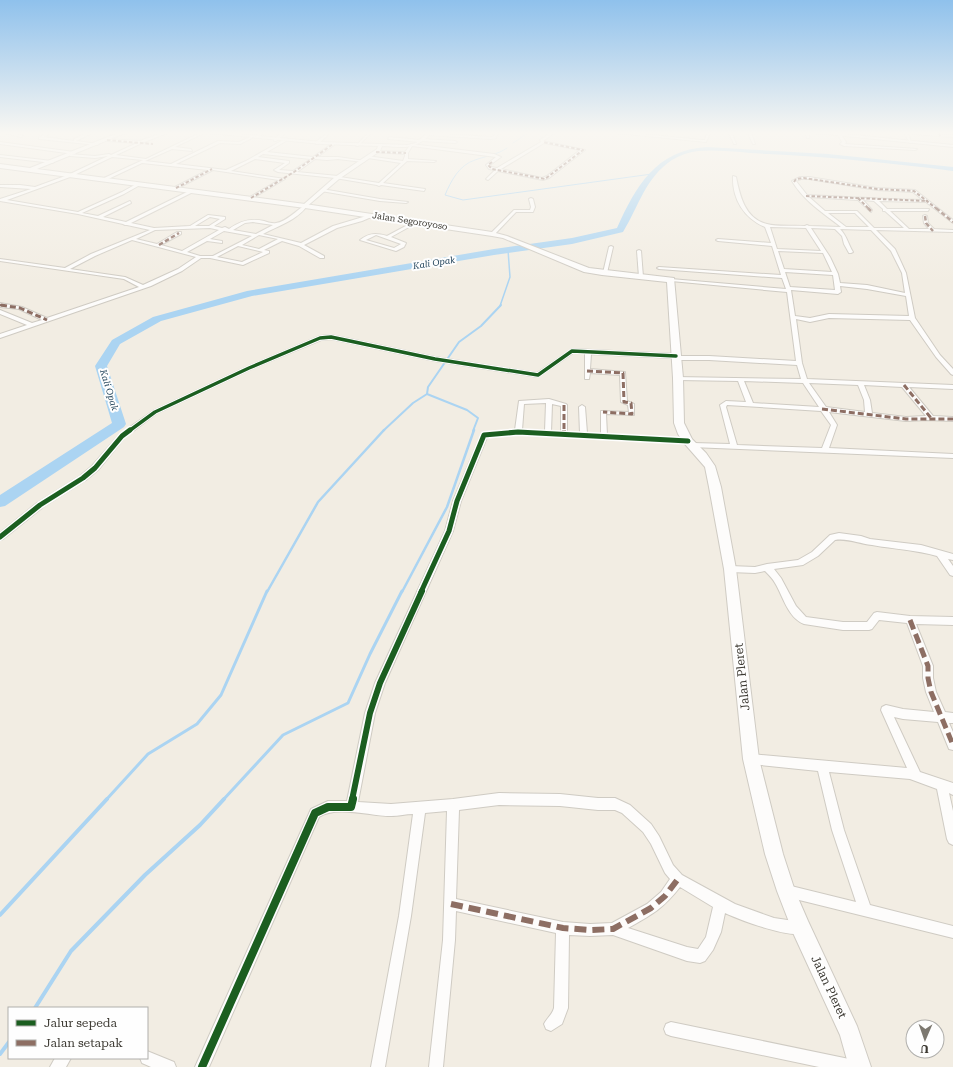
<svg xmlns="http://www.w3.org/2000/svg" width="953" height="1067" viewBox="0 0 953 1067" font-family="'Roboto Serif',serif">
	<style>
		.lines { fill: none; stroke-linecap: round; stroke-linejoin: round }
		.stream-far5 { stroke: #abd4f2; stroke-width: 1 }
		.stream-far4 { stroke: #abd4f2; stroke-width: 1.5 }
		.stream-far3 { stroke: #abd4f2; stroke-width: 2 }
		.stream-far2 { stroke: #abd4f2; stroke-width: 2.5 }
		.stream-far1 { stroke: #abd4f2; stroke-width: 3 }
		.stream { stroke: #abd4f2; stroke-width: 4 }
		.river { fill: #abd4f2; fill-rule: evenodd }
		.minor-casing { stroke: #cfcbc3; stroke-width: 2 }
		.tertiary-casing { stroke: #cfcbc3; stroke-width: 2 }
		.secondary-casing { stroke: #cfcbc3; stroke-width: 2 }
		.minor { fill: #fdfcfb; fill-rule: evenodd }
		.tertiary { fill: #fdfcfb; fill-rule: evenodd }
		.secondary { fill: #fdfcfb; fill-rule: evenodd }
		.quiet-far5 { stroke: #8d6e63; stroke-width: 2; stroke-dasharray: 3.5 2; stroke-linecap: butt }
		.quiet-far4 { stroke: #8d6e63; stroke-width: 2.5; stroke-dasharray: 4.5 2.5; stroke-linecap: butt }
		.quiet-far3 { stroke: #8d6e63; stroke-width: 3; stroke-dasharray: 6 3; stroke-linecap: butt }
		.quiet-far2 { stroke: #8d6e63; stroke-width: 4; stroke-dasharray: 8 4; stroke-linecap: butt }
		.quiet-far1 { stroke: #8d6e63; stroke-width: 5; stroke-dasharray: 10 5; stroke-linecap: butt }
		.quiet { stroke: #8d6e63; stroke-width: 6; stroke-dasharray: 12 6; stroke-linecap: butt }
		.cycleway-far3-casing { stroke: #fefefe; stroke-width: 5.5 }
		.cycleway-far2-casing { stroke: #fefefe; stroke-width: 8 }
		.cycleway-far1-casing { stroke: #fefefe; stroke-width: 8 }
		.cycleway-casing { stroke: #fefefe; stroke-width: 10 }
		.cycleway-far3 { stroke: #1b5e20; stroke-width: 3.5 }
		.cycleway-far2 { stroke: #1b5e20; stroke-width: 5 }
		.cycleway-far1 { stroke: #1b5e20; stroke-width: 6 }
		.cycleway { stroke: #1b5e20; stroke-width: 8 }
		.labels { text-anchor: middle; stroke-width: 4; stroke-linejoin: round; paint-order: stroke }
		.far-street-label { font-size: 9px; fill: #3c3932; stroke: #fefefe }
		.far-water-label { font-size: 9px; font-style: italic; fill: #1e4058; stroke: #fefefe }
		.near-street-label { font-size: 12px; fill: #3c3932; stroke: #fefefe }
	</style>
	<rect width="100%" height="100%" fill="#f2ede3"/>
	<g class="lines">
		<!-- stream-far5 -->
		<g class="stream-far5">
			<path d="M513,143L528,133"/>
			<path d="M507,148C497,155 486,156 475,160C459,165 451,181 445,195L463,200L652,174"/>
		</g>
		<!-- stream-far4 -->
		<path class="stream-far4" d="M500,306L510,277L508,250"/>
		<!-- stream-far3 -->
		<g class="stream-far3">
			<path d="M427,394L428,387L459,342L481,326L501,305"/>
			<path d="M427,394L467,410L478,418L473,431"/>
			<path d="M383,431L413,403L427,394"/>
		</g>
		<!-- stream-far2 -->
		<g class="stream-far2">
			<path d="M267,592L318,502L384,430"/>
			<path d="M402,592L447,507L474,430"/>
		</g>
		<!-- stream-far1 -->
		<g class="stream-far1">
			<path d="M106,800L148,754L197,724L221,695L267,591"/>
			<path d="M223,800L283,735L348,703L370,654L402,591"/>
		</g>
		<!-- stream -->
		<g class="stream">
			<path d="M0,915L107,799"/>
			<path d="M35,1008L71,951L145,875L200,825L224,799"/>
			<path d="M0,1054L9,1042"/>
		</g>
		<!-- river -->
		<path class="river" d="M707,147L828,154L953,167V171C892,163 830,157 768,154C745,153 721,149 698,151C689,152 680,155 672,160C645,178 639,206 623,232L572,244L494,255L252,296L161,321L120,344L107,366L126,424L124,427L5,506L0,507V495L112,423L95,366L112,340L153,317L247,291L494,249L572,238L617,228C636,186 656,150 707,147Z"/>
		<!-- minor casing -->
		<g class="minor-casing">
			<g id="minor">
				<path d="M6,133H13L23,136L21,137Z"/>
				<path d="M42,133H46L48,135L44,137L74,141V139L87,133H92L76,141L99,144L97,145L39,139V137L44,135Z"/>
				<path d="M162,133H167L142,143L116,155L146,159L200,133H204L175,147L191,149L192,151L172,149L145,161L171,164L218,141L239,142L252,136V138L240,144L220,143L176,164L226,170L246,161L283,140L286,141L267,152L313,157L333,143L334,145L317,157H338L365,161L363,162L338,159L327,160L315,159L297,172L338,176L340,177L379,183L401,163L368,158L367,156L403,161L405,156V154L374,152L376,151L405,152L411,144L494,154L501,157L490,165L491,167L497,168L541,142L540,140L550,133H554L543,141L585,150L549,178L543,180L498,171L488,180L486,179L495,170L489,169L486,165L496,157L412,146L408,153V159L436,161L434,162L407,161L383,183L425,189L424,191L381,185L379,186L377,185L335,178L278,172L274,170L285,163L255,159L231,171L285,179L251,199L250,197L279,180L213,170L176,189L175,187L208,170L142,163L104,181H102V179L143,160L112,157L70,177L7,200L78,212L122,192L138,183H140V185L124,194L82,213L98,216L130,201L131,203L103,217L126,222L191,190H193V192L131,223L154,228L190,226L208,215L225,217V219L214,226L222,228L225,227L229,229C240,221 251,218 264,221C267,222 273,224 276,223C286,222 297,210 305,205L307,206C297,220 278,226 263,234L301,243L333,226L373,214L376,215L362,221L337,228L304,245L324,256V258H320L299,246L282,241L264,250L269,251V253L243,265L210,258H201L182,271L151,286L0,338V334L27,325L0,314V310L32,323L42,320L19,309L0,307V303L22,307L47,318L139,287L124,279L0,261V259L65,268L91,254L150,230L127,225H125L123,224L78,214L0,201V199L31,189L0,187V185H20L35,187L68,175L108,156L95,158L70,156L69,154L95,156L109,154L111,155L137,143L107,141L106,139L140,141ZM544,143L580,150L547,176L542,178L501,169ZM263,154L311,159L293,171L279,170L289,163V161L258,157ZM210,217L220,219L209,226H195ZM253,222L273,225L256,234L233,230L245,223ZM210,228L219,230L182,251L161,245L181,234V232H177L157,244L136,239L155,230ZM224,231L252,236L213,256H200L187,252L207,241L222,243V241L210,239ZM259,235L278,239L259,249L242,245ZM132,240L196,257L178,269L143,285L125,277L70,269L95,256ZM238,246L263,252L242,262L217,257Z"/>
				<path d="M260,133H264L256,138L253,137Z"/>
				<path d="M282,133H286L276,141H274V139Z"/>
				<path d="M327,133H330L318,144H316V142Z"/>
				<path d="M368,133H371L358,146H356Z"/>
				<path d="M428,133L491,137L494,136L495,133H498L496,138L491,139L429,135Z"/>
				<path d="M617,133H632L702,140H705L707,133H710L706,142Z"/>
				<path d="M729,133H732L736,144H734Z"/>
				<path d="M748,133H751L755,144H753Z"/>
				<path d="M806,133H809V138H807Z"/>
				<path d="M837,133H840L846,142L845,144L917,149L915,150L844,146L840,144L842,142Z"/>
				<path d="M904,133H907L912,143H910Z"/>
				<path d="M912,133L953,135V137L913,134Z"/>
				<path d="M389,137L420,140L422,141L420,142L388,139Z"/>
				<path d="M423,139L455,141L457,142L455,143L422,141Z"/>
				<path d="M0,142L74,152L76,153L74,154L0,144Z"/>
				<path d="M0,155L52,161L54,162L52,163L0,157Z"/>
				<path d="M733,176L736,177C740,196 745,219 767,224C778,227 794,225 805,226L807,225L809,226L841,227C823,213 804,201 792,181L800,177H809L877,188L915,190L953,220V223L926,202L879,201L887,209H929L928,211H890L909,229H929L924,223L923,216L925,215L927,216L928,223L934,229L953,230V232L876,230L895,249L906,273L915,318L940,355L953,369V375L951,374L936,357L910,320L829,318L810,322L796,319L802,363L807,379L953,385V389L909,387L933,416L953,417V421L927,420L906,421L829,412L837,425L829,448L953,454V458L691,447L690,445L693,443L730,444L720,405L726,401L746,402L738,381L678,380L675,378L676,377L801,379L797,365L709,360H677L674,358L591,354L590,369L625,372L627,401L634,404V415L606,414L607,435L688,439L691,441L688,443L518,434L487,437L461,501L453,531L385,683L375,713L358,802L391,804L453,799L499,793L560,794L598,798H615L630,805L651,824L659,836L673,865L682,875L735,904L774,918L801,922L806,923L807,928L806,933C790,939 740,920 725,913L721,932L713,950L705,961L700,963L687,961L613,935L590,936L569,935L568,1008L562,1024L551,1031L546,1029L544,1024C547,1018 552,1015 554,1008L556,933L456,911L455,940L443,1067H429L443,940L447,811L425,813L411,916L385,1067H371L399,916L413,814C406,814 399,816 391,816C371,816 336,805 319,817L209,1067H195L311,809L328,801H347L365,713L375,683L445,531L453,501L481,435L484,433L515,430L519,401L549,399L566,404L567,405V432L580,433L579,407L582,405L585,407L587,433L601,434V411L629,412L628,405L621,402L620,375L590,373L589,379H585V353H573L538,377L435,361L331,339L321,340L251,369L157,413L124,438L98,470L86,480L43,507L3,539L0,540V533L37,503L80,476L92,466L120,434L153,411L247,367L320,336L331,335L435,357L537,373L572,349L676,354L679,356H709L796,361L787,292L671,281L669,280L671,279L786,289L782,278L659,269L657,268L659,267L781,275L772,246L718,241L716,240L718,239L771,243L765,227C744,218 732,199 733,176ZM801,179H809L877,190L913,192L923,200C883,199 846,197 807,195L796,181ZM809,197L858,200L871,212L872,210L863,200L874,201L883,209V211H885L904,228H874L857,211H825ZM828,213H855L869,227H846ZM770,227L806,228L821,251L777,249ZM811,228L835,229L842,236L844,244L849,253H851L853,252C848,244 847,236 840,229L871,230L891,251L902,273L905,293L867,285L840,283L838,274L830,257ZM778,251L823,253L832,272L784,269ZM785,272L833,275L835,290L790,287ZM840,286L867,289L906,296L909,316L829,314L810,318L795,316L791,290L838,294L841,292ZM744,381L803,383L819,407L753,403ZM809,383L858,385L864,400L865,412L826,407ZM864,385L902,387L926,416L906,417L872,413L870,400ZM546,403L545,431L522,430L524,404ZM552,404L561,406V432H551ZM727,405L821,411L831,425L822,448L737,445L726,407ZM499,805L560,806L598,810H615L622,813L643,832L651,844L665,873L670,879L661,892L647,904L612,923L590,924L563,922L456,899L459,810ZM680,887L713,907L706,937L698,949L687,947L628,928C651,915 663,909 680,887Z"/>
				<path d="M322,189L380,199L408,202L406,203L380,201L321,191Z"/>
				<path d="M531,198L533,199L535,207L533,212H516L494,235H490V234L514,210H530L531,207L529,199Z"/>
				<path d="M415,221L418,222L391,237L406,243L404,247L396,251L360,240C369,233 376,233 387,236ZM376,235L401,244L394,248L366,240Z"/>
				<path d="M611,246L613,247L607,273L605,274L603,273L609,247Z"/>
				<path d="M639,250L641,251L643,277L641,278L639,277L637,251Z"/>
				<path d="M839,533L861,536L870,539L921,545L953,554V560L948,559L953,566V576L950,575L937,556C916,550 894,549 872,545C860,544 848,538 835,540L818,556L803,565L774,569L781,578L796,606L806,617L843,622H867L874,613L877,612L910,616L953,617V625L916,624L933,666V678L936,692L945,712L953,713V723H949L953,732V750L949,749L938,722L903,719L894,717L920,772L953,783V795L949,793L953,811V845L949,843L947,839L937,789L910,779L829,772L844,830L870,905L953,926V938L787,897L783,895L781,891L783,887L787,885L856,902L832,830L818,771L751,764L747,763L746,759L747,755L751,754L907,768L881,710L882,707L886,705L903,709L934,712L926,692L923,678V666L907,623L879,620L872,629L869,630H843L804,624C788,618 783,596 775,583C773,579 769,575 765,571L755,573L730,572L727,571L726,569L727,567L730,566L755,567L767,564L798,560L812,552L830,535Z"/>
				<path d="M671,1022L854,1060L859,1062L861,1067H819L671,1036L666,1034L664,1029L666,1024Z"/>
				<path d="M147,1051L174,1062L176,1067H151L142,1063L140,1058H147Z"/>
				<path d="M55,1058H71L66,1067H50Z"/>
			</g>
		</g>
		<!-- tertiary casing -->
		<g class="tertiary-casing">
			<g id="tertiary">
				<path d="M209,133H228L322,142L408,145L416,143L427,133H432C413,151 405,147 382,146L380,151L339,179L305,208L303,207V205L335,177L377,149L378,146L322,144Z"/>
				<path d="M834,133L953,145V147L816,133Z"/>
			</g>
		</g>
		<!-- secondary casing -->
		<g class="secondary-casing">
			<path id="secondary" d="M118,133H125L37,169L305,204L492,232L507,236L589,268L674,278L683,378L684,423L692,439L706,453L715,466L721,487L736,569L759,759L783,854L795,891L808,921L857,1026L871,1067H849L840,1035L794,935L777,891L765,854L743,759L724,569L709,487L705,467L684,443L678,434L674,423L673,378L667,282L602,275L584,272L503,238L492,236L305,208L0,168V164L30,168Z"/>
		</g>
		<!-- minor -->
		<use href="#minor" class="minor"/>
		<!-- tertiary -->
		<use href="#tertiary" class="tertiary"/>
		<!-- secondary -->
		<use href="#secondary" class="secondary"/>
		<!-- quiet-far5 -->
		<g class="quiet-far5">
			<path d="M939,133L940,136"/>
			<path d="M107,140L153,144"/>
			<path d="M376,152L406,153"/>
			<path d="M492,162L488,165L492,169L545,179L583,150L543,142"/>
			<path d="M794,182L796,179L804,178L877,189L914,191L937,209"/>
			<path d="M176,188L212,169"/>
			<path d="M806,196L928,201"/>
			<path d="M251,198L294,172L333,144"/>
			<path d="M858,198L869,209"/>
		</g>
		<!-- quiet-far4 -->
		<g class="quiet-far4">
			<path d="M868,208L871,211"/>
			<path d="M936,208L953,222"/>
			<path d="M925,216L926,223L933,231"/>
			<path d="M159,245L179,233"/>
			<path d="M0,305L7,306"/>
		</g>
		<!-- quiet-far3 -->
		<g class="quiet-far3">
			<path d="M1,305L20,308L47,320"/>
			<path d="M587,371L623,373L624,402L631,403L632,414L603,412"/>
			<path d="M904,385L931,418"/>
			<path d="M564,405V431"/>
			<path d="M822,409L906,419H953"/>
		</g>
		<!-- quiet-far2 -->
		<path class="quiet-far2" d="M564,430V435"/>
		<!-- quiet-far1 -->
		<path class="quiet-far1" d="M910,620L928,666V678L931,692L953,745"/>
		<!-- quiet -->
		<path class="quiet" d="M451,904L563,928L590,930L613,929L651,908L665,896L678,879"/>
		<!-- cycleway-far3 casing -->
		<g class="cycleway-far3-casing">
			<path id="cycleway-far3" d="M129,431L155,412L249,368L320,338L331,337L435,359L538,375L572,351L676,356"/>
		</g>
		<!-- cycleway-far2 casing -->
		<g class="cycleway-far2-casing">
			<g id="cycleway-far2">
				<path d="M0,537L40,505L83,478L95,468L122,436L130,430"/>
				<path d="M421,592L449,531L457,501L484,435L518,432L688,441"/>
			</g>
		</g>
		<!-- cycleway-far1 casing -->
		<g class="cycleway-far1-casing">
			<path id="cycleway-far1" d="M352,800L370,713L380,683L422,591"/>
		</g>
		<!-- cycleway casing -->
		<g class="cycleway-casing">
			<path id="cycleway" d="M202,1067L315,813L328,807H351L353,799"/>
		</g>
		<!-- cycleway-far3 -->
		<use href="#cycleway-far3" class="cycleway-far3"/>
		<!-- cycleway-far2 -->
		<use href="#cycleway-far2" class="cycleway-far2"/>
		<!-- cycleway-far1 -->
		<use href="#cycleway-far1" class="cycleway-far1"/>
		<!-- cycleway -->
		<use href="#cycleway" class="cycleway"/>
	</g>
	<!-- sky -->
	<linearGradient id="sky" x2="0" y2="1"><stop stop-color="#8fc1ec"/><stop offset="0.47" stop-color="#f9f7f2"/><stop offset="1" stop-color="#f9f7f2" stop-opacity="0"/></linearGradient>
	<rect width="953" height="283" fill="url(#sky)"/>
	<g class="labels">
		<!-- far-street labels -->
		<g class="far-street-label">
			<text transform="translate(410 221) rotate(9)" y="3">Jalan Segoroyoso</text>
		</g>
		<!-- far-water labels -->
		<g class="far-water-label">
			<text transform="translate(434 263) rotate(-9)" y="3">Kali Opak</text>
			<text transform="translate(109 390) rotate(73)" y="3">Kali Opak</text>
		</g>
		<!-- near-street labels -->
		<g class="near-street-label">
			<text transform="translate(742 677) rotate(-96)" y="4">Jalan Pleret</text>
			<text transform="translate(829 987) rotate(65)" y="4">Jalan Pleret</text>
		</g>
	</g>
	<!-- legend -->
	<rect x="8" y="1007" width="140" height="52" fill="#fefefe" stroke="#b0afac"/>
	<rect x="16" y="1020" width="20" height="6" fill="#1b5e20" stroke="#b0afac"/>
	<text x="44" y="1027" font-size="12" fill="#3c3932">Jalur sepeda</text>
	<rect x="16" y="1040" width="20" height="6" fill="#8d6e63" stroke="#b0afac"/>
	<text x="44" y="1047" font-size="12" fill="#3c3932">Jalan setapak</text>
	<!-- north arrow -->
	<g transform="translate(925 1039) rotate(182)"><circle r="19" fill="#fefefe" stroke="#b0afac"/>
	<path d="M0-3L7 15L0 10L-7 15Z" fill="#7c7870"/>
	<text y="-6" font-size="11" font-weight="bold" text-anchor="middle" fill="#3c3932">U</text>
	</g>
</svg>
